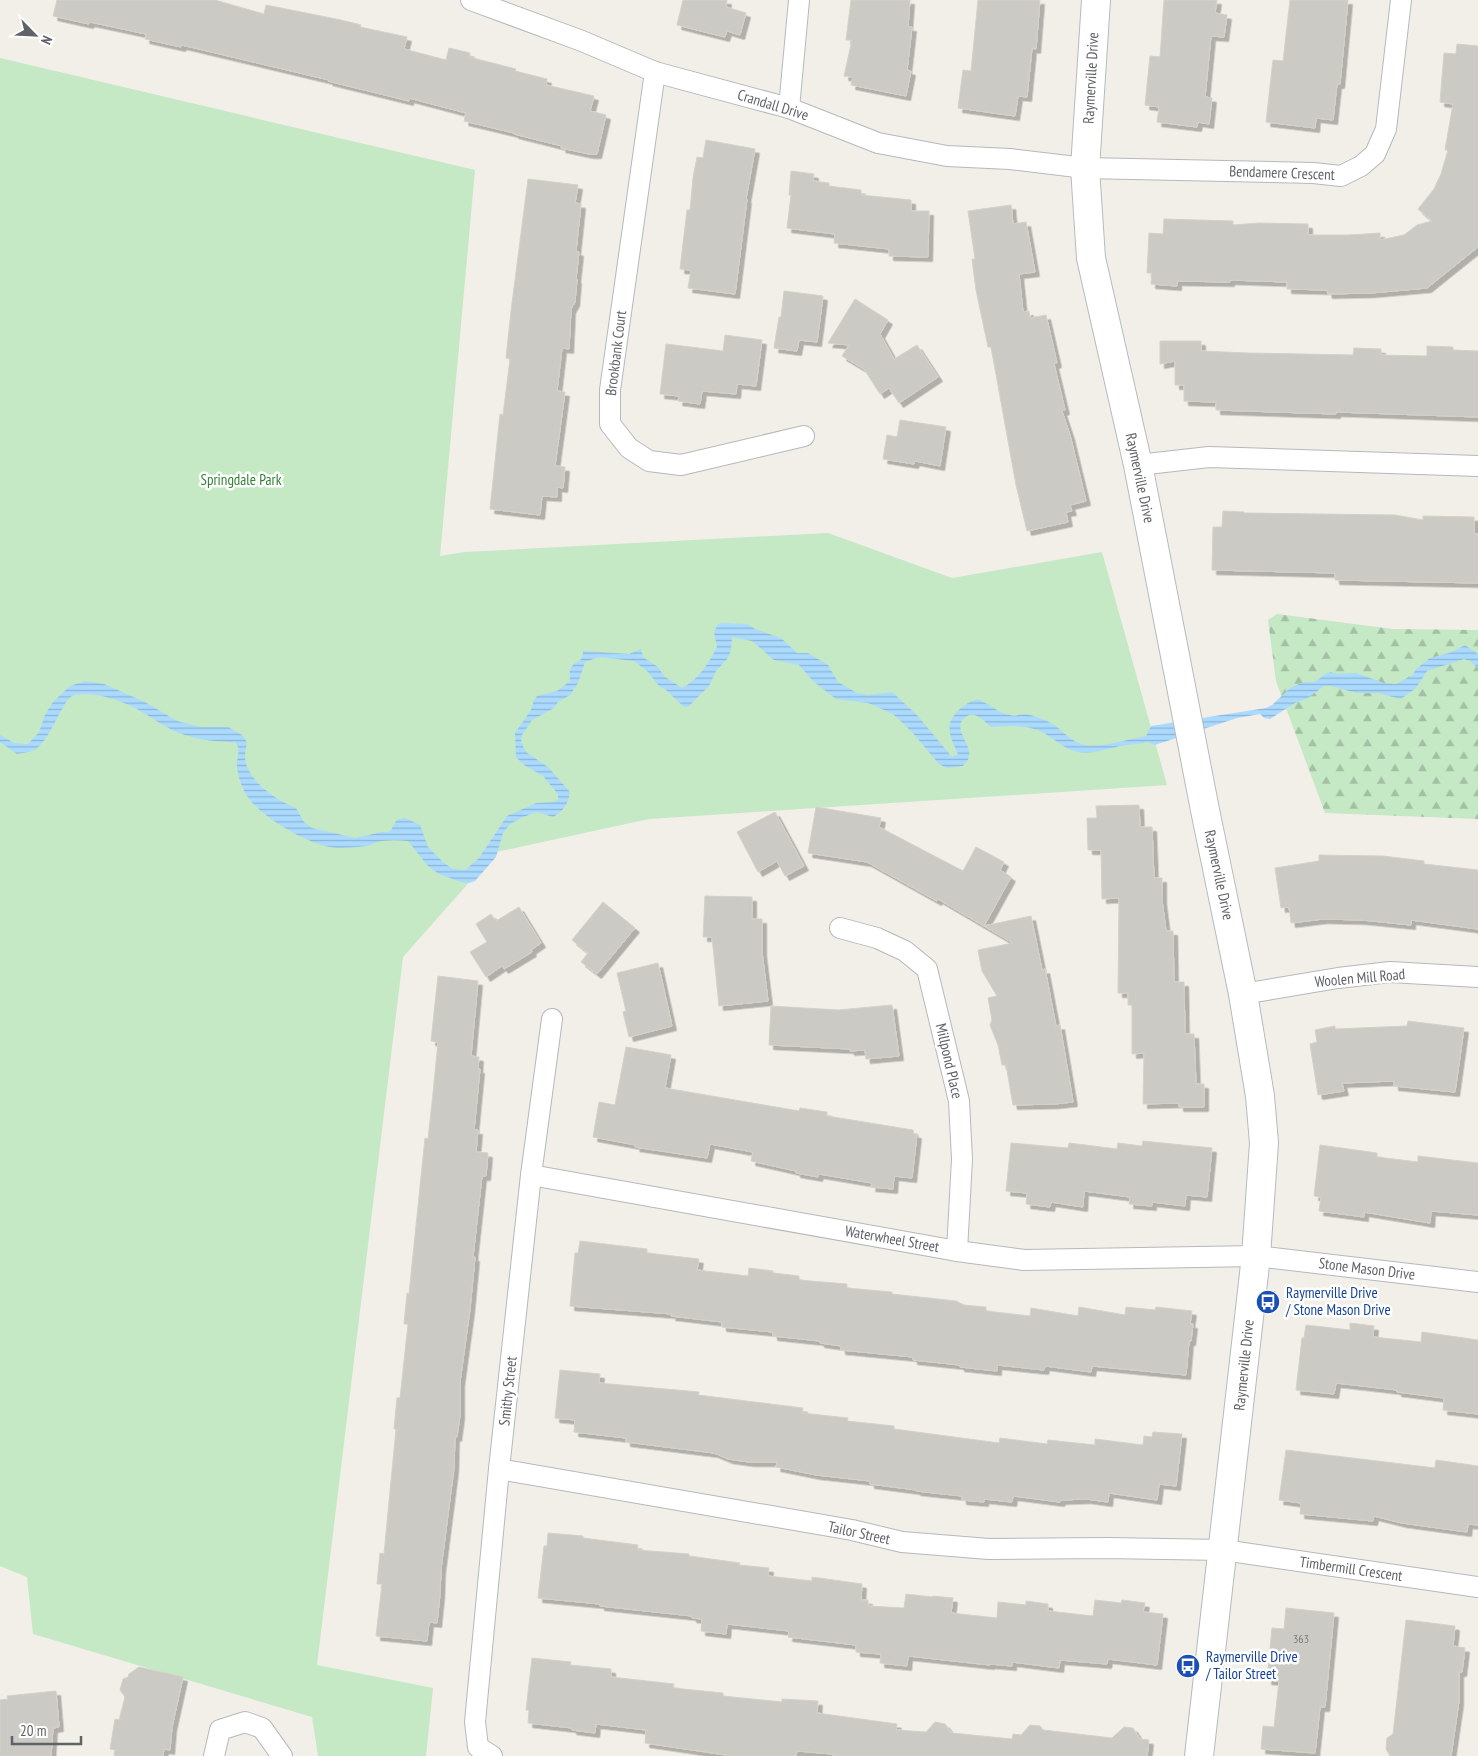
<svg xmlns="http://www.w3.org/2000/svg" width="1478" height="1756" viewBox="0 0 1478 1756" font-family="'PT Sans Narrow',sans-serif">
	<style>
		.forest { fill: url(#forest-firs) }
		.green { fill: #c5e8c5 }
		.water { fill: url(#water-rules) }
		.building { fill: #cccac5; stroke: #d6d1c6; filter: url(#shadow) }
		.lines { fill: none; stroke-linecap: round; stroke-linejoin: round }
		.street-casing { stroke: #b5b8bc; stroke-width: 22 }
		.secondary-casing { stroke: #b6babf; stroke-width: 30 }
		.street { stroke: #fff; stroke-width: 20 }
		.secondary { stroke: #fff; stroke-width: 28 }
		.labels { text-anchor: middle; stroke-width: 5; stroke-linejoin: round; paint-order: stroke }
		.number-label { font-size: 12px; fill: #7a7d7f }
		.street-label { font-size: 15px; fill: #5f6368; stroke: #fff }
		.park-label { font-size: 15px; fill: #348238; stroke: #fff }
		.transit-label { font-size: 15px; fill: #164399; stroke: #fff; text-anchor: start }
	</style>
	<defs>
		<pattern id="forest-firs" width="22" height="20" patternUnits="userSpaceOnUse" patternTransform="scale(1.25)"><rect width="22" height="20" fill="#c5e8c5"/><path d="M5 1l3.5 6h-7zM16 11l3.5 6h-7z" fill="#a3c0a4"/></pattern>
		<pattern id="water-rules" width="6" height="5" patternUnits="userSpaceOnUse" patternTransform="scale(1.25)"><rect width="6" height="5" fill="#aadaff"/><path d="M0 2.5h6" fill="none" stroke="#8eb4d2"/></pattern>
		<filter id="shadow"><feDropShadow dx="4.5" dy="4.5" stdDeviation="0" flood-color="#0004"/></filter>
	</defs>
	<rect width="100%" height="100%" fill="#f1efe8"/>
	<!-- forest -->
	<path class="forest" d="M1277,614L1393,629L1478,630V819L1325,813L1276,681L1268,620Z"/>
	<!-- green -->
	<path class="green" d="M0,58L475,170L440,556L465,552L828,533L952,578L1102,552L1167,785L649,819L496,852L403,957L317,1665L433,1688L426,1756H318L312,1717L33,1634L27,1577L0,1566Z"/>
	<!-- water -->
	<path class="water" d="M723,623L747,624L755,629L781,638L797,653H808L828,665L838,682L857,693L868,695L892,692L917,715L952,757L958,754C948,733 943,721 965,705C969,703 973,699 979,700C990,704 998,713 1010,715C1015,717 1020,714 1025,714C1031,715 1041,718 1047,721C1063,728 1067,741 1085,745C1102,748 1128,739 1146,736L1151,726L1266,708L1272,705L1290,688L1304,682H1315L1325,674L1331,672L1336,674L1356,673L1384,683L1396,684L1413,675L1415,670L1430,658L1452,652L1465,645L1478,654V668L1470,661L1464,659L1427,671L1416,688L1401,699L1378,693H1357L1331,686H1324L1308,698L1295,703L1270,719L1264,718L1260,714L1237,718L1155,745L1147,742C1137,745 1126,744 1116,747C1103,750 1092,754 1078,752C1065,750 1055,739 1044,733C1028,724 1009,726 991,727C984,721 976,711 967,716C951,726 968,740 969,752C970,758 967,762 963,766L947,768L939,764L912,732L893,714L868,703L836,699L813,681L799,665L774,660L752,641L732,637L731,650L728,658L716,671L709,686L688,707H684L666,690L659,686L647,671L634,661L599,657L585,662L578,683L570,695L558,702L554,708L532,720L522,735L521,742L526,752L548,767L570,792C568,804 564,811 553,817L537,812L523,817L510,824L503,833L496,857L475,881L469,883L461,882L439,874L428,866L408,841C399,840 390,840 381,841C376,842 371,845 366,846C357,847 348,848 339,848C313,848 258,816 245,793C241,785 238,776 237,767C236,758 242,749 235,742C218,742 201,740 185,735C165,729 150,715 131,706C116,699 88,690 72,696C63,700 50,740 36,749C31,752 23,753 17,754L0,742V735L14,743L28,744L39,732L45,715L53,702L70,686L85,681L104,684L145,702L177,721L201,727H228L242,735L247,742C246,747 245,753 245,758C247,781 277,801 296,808L304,822L312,828L355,838L382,832H388L391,830L396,821L399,819L405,818L420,825L428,847L444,863L453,869L465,870L479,858L507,816L536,803L554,802L558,800V794L543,776L524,765L516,757L515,733L531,710L534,700L537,696L557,691L570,681C570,676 569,671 571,668C576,659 583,664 583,651L629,654L641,649L643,657L658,667L664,676L682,688C699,679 708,664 717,647L714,632L718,624Z"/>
	<!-- building -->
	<g class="building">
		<path d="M57,0H215L264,14L266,5L341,20L361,25L360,27L407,37L404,49L446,60L449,48L470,53L469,57L516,69L515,71L547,79L546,85L594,96L590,111L606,115L597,154H589L561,148L562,146L514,134V133L464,121L466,113L409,98V101L328,81L329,80L182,45L181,47L145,39L146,34L90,22L89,24L53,16Z"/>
		<path d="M683,0H727L726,7L746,13L740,35L727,31L725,37L677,25Z"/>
		<path d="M851,0H910L908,27H912L907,70L911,71L906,96L851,85L853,77L844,76L852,40H846Z"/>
		<path d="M978,0H1040L1036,49L1032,48L1027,97L1018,96L1015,116L958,108L963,70L971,71Z"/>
		<path d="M1164,0H1217L1215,13L1227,15L1224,37L1211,36L1205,97L1212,98L1209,124L1198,122L1197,127L1157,122L1159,107L1145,105L1150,56L1160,57Z"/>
		<path d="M1290,0H1348L1340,84H1337L1333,120L1316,118L1315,128L1266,122L1273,60L1283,61Z"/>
		<path d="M1457,44L1478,46V247L1427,288L1371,293L1328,294L1327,290L1287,289V282L1230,280V282L1177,281V286L1151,284L1152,273H1147L1149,233L1163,234L1164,219L1233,221V225L1259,223L1308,224V235H1348L1380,233V240L1404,235L1417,225L1432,221L1418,209L1434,189L1441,174L1448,150H1445L1453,104L1440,102L1444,53L1456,54Z"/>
		<path d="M706,140L755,149L746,199H747L735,294L688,288L691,270L680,269L687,210H690L693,178L697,157L703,158Z"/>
		<path d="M791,171L814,174L813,181L829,183V186L861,190V195L911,200V211H929L928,257L889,256V249L834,243L835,234L787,228L791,195H789Z"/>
		<path d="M528,179L578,185L575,203L581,204L576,251L579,252L576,279H577L575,302L571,309L569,349L562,348L557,391L565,392L555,466L565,467L563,488L557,487V497L542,496L540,515L490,509L500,414L503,415L510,359L506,358L511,311Z"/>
		<path d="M1011,205L1013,224L1026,222L1035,272L1019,274L1023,312L1029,311L1030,318L1046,315L1057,363L1054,364L1065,410L1062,411L1070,435L1086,501L1070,505L1072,511L1066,512L1068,522L1027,531L1016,485L991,347H988L976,290L972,259H975L968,211Z"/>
		<path d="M784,291L823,296L817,342L799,340L797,351L774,348L779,317H781Z"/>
		<path d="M855,299L888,320L880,334L894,359L917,345L938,377L899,403L889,388L880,394L864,369L842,356L849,345L828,343Z"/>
		<path d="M725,335L762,340L756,386L737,384L736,394L702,391L700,404L678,401L679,396L660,394L666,344L723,351Z"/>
		<path d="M1160,341H1201V351L1248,353L1353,355L1354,348L1381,349V355L1427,356V346L1453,347V350L1478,351V417L1336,412V414L1216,410V402L1184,401V385H1175V361L1160,364Z"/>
		<path d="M900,420L946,427L940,466L915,461L914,464L883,459L887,435L897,437Z"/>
		<path d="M1223,511L1244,512V513L1395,515L1423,520V516L1474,517V534H1478V583L1335,580V573L1212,570L1213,527H1222Z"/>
		<path d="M1139,805L1140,827H1152L1154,878H1162V900L1166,931H1173L1174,982H1184L1185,1034H1194L1196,1084H1204V1107H1179V1103L1143,1104L1144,1053L1132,1054V1005H1128V993H1118L1119,898L1102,899L1101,850H1088L1087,818H1097L1096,806Z"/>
		<path d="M816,807L881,818L879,827L963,871L976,847L1004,862L1000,870L1011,877L984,926L1031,916L1042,970L1045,969L1056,1026L1060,1025L1073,1102L1055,1104L1013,1105L1006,1065H1002L998,1045L990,1025L992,1020L988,998L997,996L982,971L978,950L1013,943L938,899L937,901L867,862L808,853Z"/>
		<path d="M775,812L804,866L785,876L777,861L758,872L737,832Z"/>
		<path d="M1319,855L1383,856L1424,861V864L1478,870V929L1411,920V925L1362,920L1323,919L1291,923L1289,907L1281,908L1275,868L1319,861Z"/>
		<path d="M705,896L752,897V919H762V952L768,1001L719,1006L712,937H703Z"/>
		<path d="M603,902L635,928L597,974L581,962L588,953L572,940Z"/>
		<path d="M519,907L541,943L531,950L532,952L504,969L502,966L486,977L470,952L487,942L476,924L491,914L496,921Z"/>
		<path d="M658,963L672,1026L629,1037L623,1012L626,1011L617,973Z"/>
		<path d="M438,976L478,981L471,1056L479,1057L478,1069H480L474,1130H478L476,1152L488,1153L486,1176H482L473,1257H475L470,1309L460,1382V1415L457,1437L455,1436L454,1468L441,1569L440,1594L437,1623L429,1622L427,1641L376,1636L382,1584H377L380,1553L384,1554L396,1429H394L397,1398H400L408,1324H404L407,1293L409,1294L425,1138L428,1139L433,1093L438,1042L431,1041Z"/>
		<path d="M892,1005L899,1056L866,1059L865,1050L850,1051V1049L769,1045L771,1006L838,1010Z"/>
		<path d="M1408,1021L1464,1028L1455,1092L1394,1086V1081L1342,1083L1344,1091L1318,1095L1310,1044L1317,1042L1315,1030L1335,1026V1029L1407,1026Z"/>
		<path d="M626,1047L671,1055L665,1088L799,1111L800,1108L827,1112V1116L913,1130L914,1134H917L912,1178L894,1176L893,1189L871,1187L872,1183L819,1174L818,1177L796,1173V1171L751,1161L753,1152L710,1144L707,1158L635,1147L636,1145L593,1137L599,1102L615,1105Z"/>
		<path d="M1143,1141L1212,1148L1207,1197L1186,1195L1185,1206L1152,1202V1206L1129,1204L1130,1197L1084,1191L1083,1207L1051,1202L1050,1207L1026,1204L1027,1193L1006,1191L1011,1143L1068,1148L1069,1143L1117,1149L1118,1143L1142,1146Z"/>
		<path d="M1320,1145L1377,1153V1157L1418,1162V1156L1478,1163V1215L1431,1211L1430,1223L1364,1212V1217L1319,1211L1321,1197L1314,1196Z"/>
		<path d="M580,1241L647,1249V1253L699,1259L697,1270L748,1276L749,1268L773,1271V1273L799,1276V1280L847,1284V1288L892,1292V1294L956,1301L964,1305L986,1307V1311L1030,1316L1031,1308L1078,1316L1079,1307L1125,1315L1126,1307L1155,1310L1156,1307L1192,1311L1190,1324H1193L1191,1341H1189L1186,1375L1092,1366L1091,1372L1045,1366L1044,1370L997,1365V1371L960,1367V1365L913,1360V1357L841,1350V1346L820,1343V1341L773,1336V1332L722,1327V1322L671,1316L672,1314L570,1306L575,1253H578Z"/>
		<path d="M1350,1323L1374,1326L1373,1337L1421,1342L1422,1332L1478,1340V1414L1443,1410L1444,1398L1397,1392V1390L1336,1383L1334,1394L1296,1390L1302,1338H1304L1306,1325L1350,1330Z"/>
		<path d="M560,1370L600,1374L599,1383L699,1392L698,1395L803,1408L802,1413L848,1418L847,1421L894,1426V1429L999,1443L1000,1438L1047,1444L1048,1440L1095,1445V1439L1143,1445L1144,1436L1152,1437L1153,1432L1182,1434L1176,1486L1159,1484L1157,1500L1109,1493L1108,1502L1086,1499L1061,1500L1060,1502L1013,1496L1012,1502L984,1499V1502L962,1500V1496L916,1491V1490L870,1484V1481L816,1475L776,1467L777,1462H749L728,1459L714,1453L626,1442V1438L574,1432L575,1420L555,1418Z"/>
		<path d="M1286,1450L1435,1468L1436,1460L1478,1466V1525L1468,1524L1467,1532L1402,1523L1374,1516L1373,1521L1300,1514L1301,1503L1279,1500Z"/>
		<path d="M548,1533L583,1536V1538L638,1545L637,1550L689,1554V1556L740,1563L739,1565L769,1568L768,1576L812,1581V1577L862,1584L861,1600H868V1606L904,1608L906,1594L932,1597L933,1596L953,1598L951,1613L997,1618L998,1602L1026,1605V1601L1048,1604V1611L1093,1616L1095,1600L1121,1603L1122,1600L1145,1603L1143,1612L1163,1614L1157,1665L1108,1659L1107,1664L1060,1660L1059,1668L1012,1662V1666L990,1664V1665L908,1656L907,1666L880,1663L881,1654L856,1652V1645L788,1637L789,1631L727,1624L726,1634L701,1631L702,1619L692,1618V1616L600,1606V1604L538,1598L544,1546H547Z"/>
		<path d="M1286,1608L1334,1613L1325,1707H1320L1315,1753L1261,1749L1263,1726L1274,1727L1279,1681L1267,1680L1272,1628L1284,1629Z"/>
		<path d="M1406,1620L1455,1626L1453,1646L1465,1648L1462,1672H1459V1701L1451,1756H1390L1386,1749L1387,1738L1393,1734Z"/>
		<path d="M532,1658L571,1662L570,1665L611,1669V1677L674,1684L673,1688L723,1693V1696L782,1702V1699L818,1701L817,1713L897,1724L896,1730L926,1732L935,1722L945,1724L952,1733L1012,1739L1013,1734L1021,1735L1030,1725L1040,1726L1043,1730L1112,1738L1124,1727L1133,1728L1140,1739L1149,1740L1147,1756H833V1754L797,1751L796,1756H725L726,1755L645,1743L646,1730L596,1724L595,1733L572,1730V1728L528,1723L529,1710H526Z"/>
		<path d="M139,1667L183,1677L172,1727L170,1750L164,1749L163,1756H114L115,1750L110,1749L115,1719L119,1720L125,1697L120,1690L123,1679L128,1677L129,1674Z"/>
		<path d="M56,1691L59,1727L53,1728L51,1756H0V1700L8,1699L7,1696Z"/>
	</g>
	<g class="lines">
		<!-- street casing -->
		<g class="street-casing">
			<g id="street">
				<path d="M471,0L582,41L655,72L789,108L878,143L947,156L1010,159L1085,168L1313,173L1341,176L1361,166L1375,154L1386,129L1401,0"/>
				<path d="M655,72L610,390V424L629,448L649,461L681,465L804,436"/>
				<path d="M789,108L799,0"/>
				<path d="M1138,465L1209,457L1478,466"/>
				<path d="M840,928L877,938L905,951L927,969L959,1101L962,1159L957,1251"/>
				<path d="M1243,994L1338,978L1390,972L1478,977"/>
				<path d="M531,1175L957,1251L1024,1260L1256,1256L1478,1282"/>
				<path d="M499,1469L852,1530L902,1542L989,1549L1107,1548L1223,1550L1478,1587"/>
				<path d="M214,1756L220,1730L245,1722L262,1728L282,1756"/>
				<path d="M492,1756L478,1747L475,1722L499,1469L531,1175L552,1019"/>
			</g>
		</g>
		<!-- secondary casing -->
		<g class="secondary-casing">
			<path id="secondary" d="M1096,0L1085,168L1091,258L1138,465L1205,810L1243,994L1260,1096L1264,1143L1256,1256L1199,1756"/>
		</g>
		<!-- street -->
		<use href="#street" class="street"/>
		<!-- secondary -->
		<use href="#secondary" class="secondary"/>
	</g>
	<!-- icons -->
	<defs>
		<g id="bus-disc" transform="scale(1.25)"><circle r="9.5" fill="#1a4fb4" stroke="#fff"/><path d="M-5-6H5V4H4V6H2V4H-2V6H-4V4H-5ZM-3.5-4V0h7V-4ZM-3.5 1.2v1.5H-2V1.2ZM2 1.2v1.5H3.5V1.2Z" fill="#fff"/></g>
	</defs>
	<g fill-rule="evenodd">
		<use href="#bus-disc" x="1268" y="1302"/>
		<use href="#bus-disc" x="1188" y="1666"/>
	</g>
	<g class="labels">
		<!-- number labels -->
		<g class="number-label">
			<text x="1301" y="1643">363</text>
		</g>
		<!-- street labels -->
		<g class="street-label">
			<text transform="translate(1091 78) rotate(-87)" y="5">Raymerville Drive</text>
			<text transform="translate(773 105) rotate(17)" y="5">Crandall Drive</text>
			<text transform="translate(1282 173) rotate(2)" y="5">Bendamere Crescent</text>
			<text transform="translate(616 353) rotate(-83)" y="5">Brookbank Court</text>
			<text transform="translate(1140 478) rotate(78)" y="5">Raymerville Drive</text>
			<text transform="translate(1219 875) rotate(78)" y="5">Raymerville Drive</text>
			<text transform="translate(1360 978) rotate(-5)" y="5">Woolen Mill Road</text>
			<text transform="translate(949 1061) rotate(77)" y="5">Millpond Place</text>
			<text transform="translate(892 1239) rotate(10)" y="5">Waterwheel Street</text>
			<text transform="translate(1367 1269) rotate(7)" y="5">Stone Mason Drive</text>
			<text transform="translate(1244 1365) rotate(-84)" y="5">Raymerville Drive</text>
			<text transform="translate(508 1391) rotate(-84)" y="5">Smithy Street</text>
			<text transform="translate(859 1533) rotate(12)" y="5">Tailor Street</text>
			<text transform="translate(1351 1569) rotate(8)" y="5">Timbermill Crescent</text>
		</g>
		<!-- park labels -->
		<g class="park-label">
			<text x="241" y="485">Springdale Park</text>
		</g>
		<!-- transit labels -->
		<g class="transit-label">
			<text x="1286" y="1298">Raymerville Drive<tspan x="1286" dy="17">/ Stone Mason Drive</tspan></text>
			<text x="1206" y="1662">Raymerville Drive<tspan x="1206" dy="17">/ Tailor Street</tspan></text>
		</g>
	</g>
	<!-- north arrow -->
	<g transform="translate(35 35) rotate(114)" stroke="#ffffff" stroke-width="4" paint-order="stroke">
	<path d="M0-4L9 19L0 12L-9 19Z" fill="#5f6368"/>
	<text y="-8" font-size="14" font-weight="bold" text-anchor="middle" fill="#5f6368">N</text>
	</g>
	<!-- scale -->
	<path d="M12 1736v8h69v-8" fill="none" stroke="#5f6368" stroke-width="2.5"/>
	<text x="20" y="1736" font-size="15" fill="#5f6368" stroke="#ffffff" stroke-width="4" paint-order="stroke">20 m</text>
</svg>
